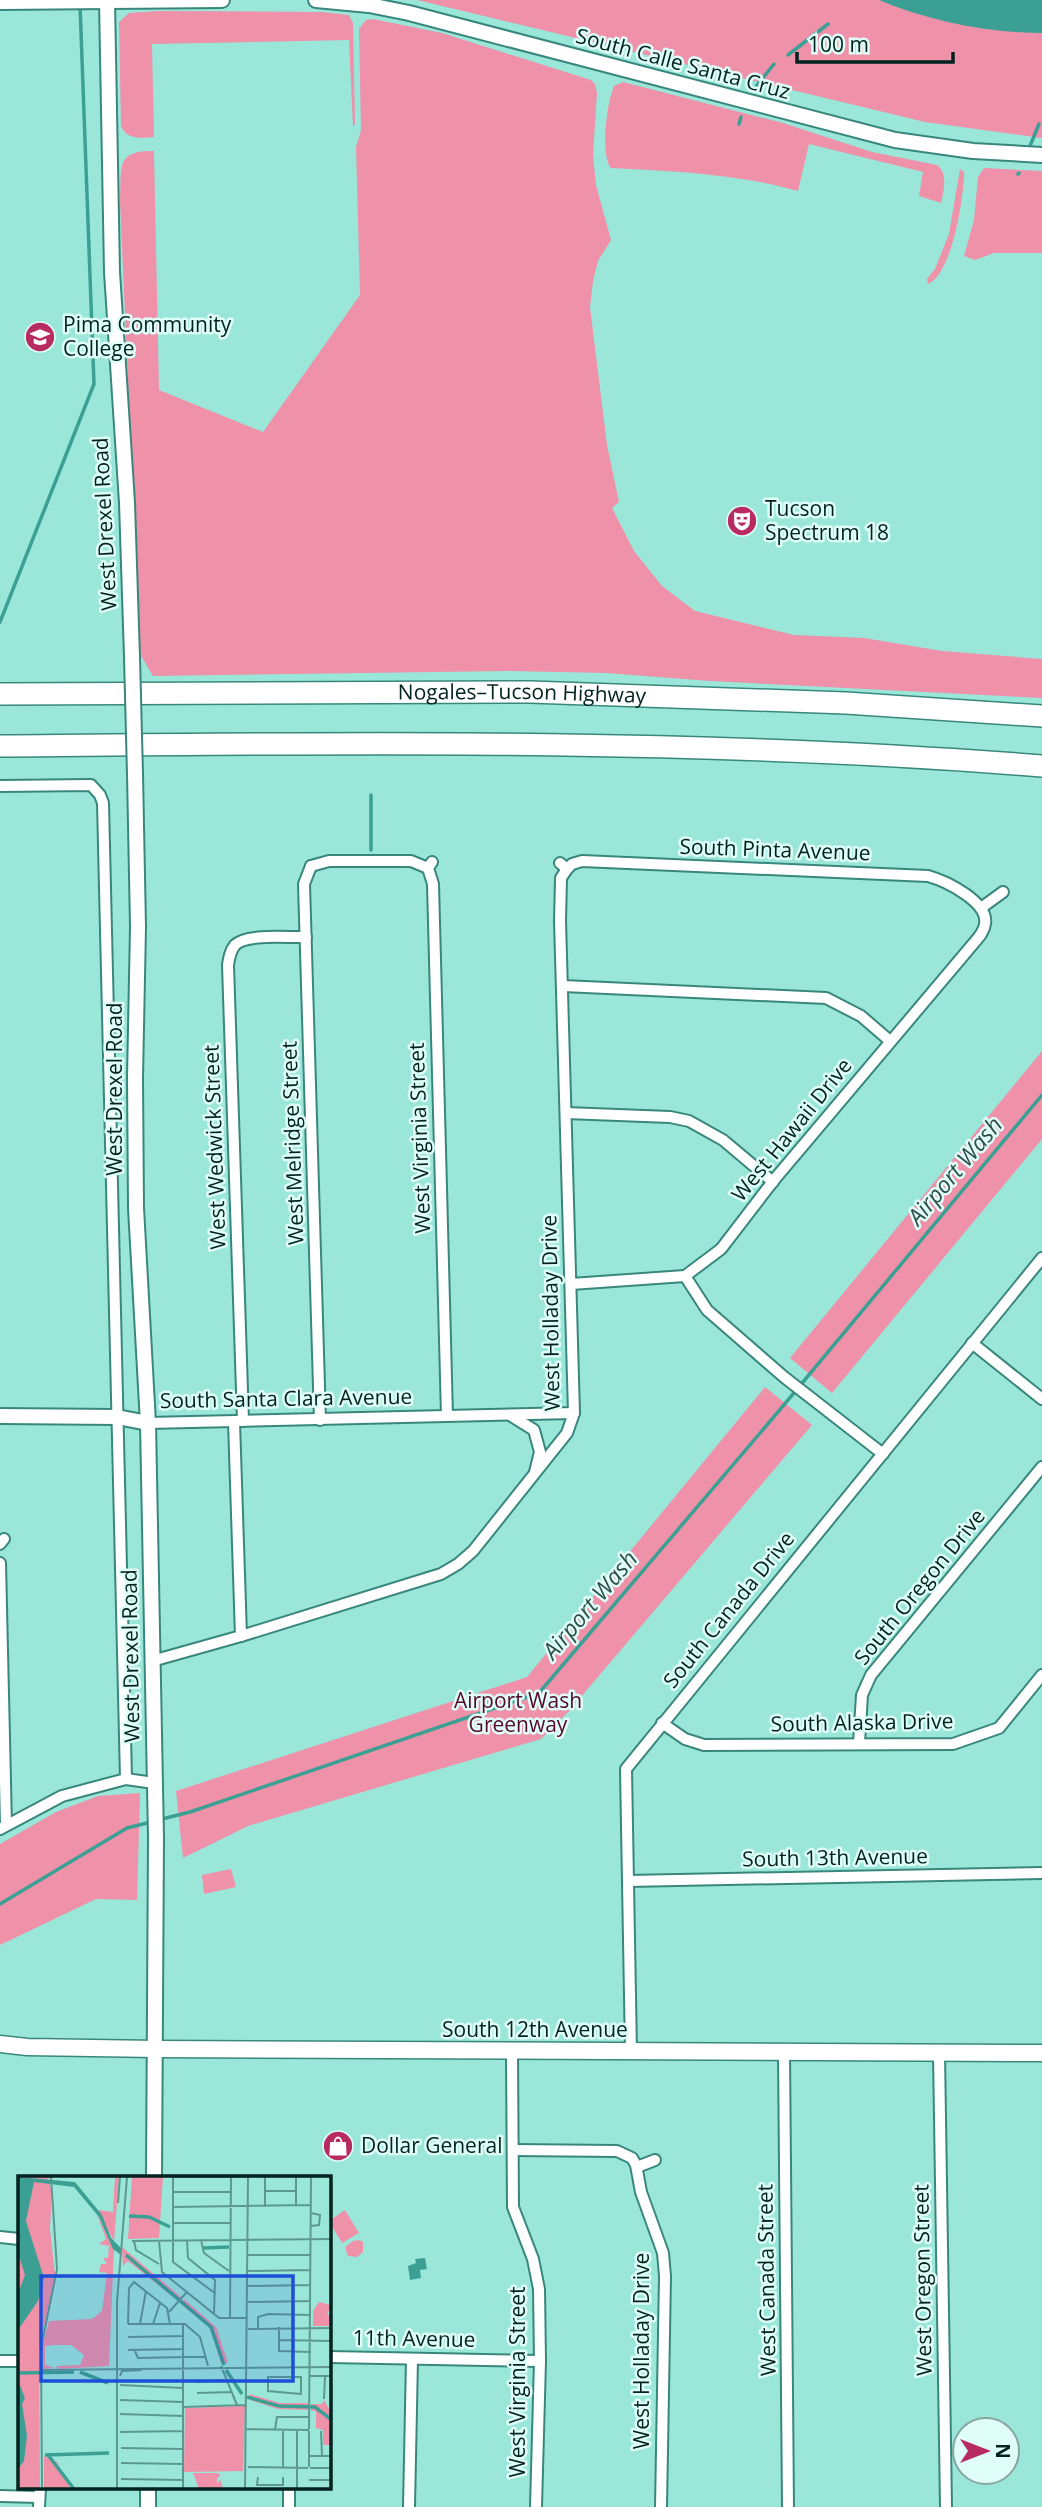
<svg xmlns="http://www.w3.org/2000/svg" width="1042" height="2507" viewBox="0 0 1042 2507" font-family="'Open Sans',sans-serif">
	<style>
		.green { fill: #ee91a9 }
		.water { fill: #3ba093 }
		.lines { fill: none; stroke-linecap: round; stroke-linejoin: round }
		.stream { stroke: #3ba093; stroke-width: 3.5 }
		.minor-casing { stroke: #39877c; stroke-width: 14 }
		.tertiary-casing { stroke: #39877c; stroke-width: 18 }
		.secondary-casing { stroke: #39877c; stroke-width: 19 }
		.motorway-casing { stroke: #39877c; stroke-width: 24 }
		.minor { stroke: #fff; stroke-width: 10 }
		.tertiary { stroke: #fff; stroke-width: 14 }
		.secondary { stroke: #fff; stroke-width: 16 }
		.motorway { stroke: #fff; stroke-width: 21 }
		.tertiary-bridge-casing { stroke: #39877c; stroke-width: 18; stroke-linecap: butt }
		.tertiary-bridge { stroke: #fff; stroke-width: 14 }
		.labels { text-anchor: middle; stroke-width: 5; stroke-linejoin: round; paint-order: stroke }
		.street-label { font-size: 21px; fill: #01221e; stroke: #e0fef8 }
		.poi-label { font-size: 21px; fill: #01221e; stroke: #e0fef8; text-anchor: start }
		.park-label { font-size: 21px; fill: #570728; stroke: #e0fef8 }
		.water-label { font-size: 23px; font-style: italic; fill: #2e4d48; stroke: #e0fef8 }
		.inset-river { fill: none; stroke: #3ba093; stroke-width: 3.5 }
		.inset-road { fill: none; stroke: #5d988f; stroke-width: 2 }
		.view { fill: #1d4ed8; fill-opacity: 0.15; stroke: #1d4ed8; stroke-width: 3.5 }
		.inset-edge { fill: none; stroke: #01221e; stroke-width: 3.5 }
	</style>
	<rect width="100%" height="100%" fill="#9ae7da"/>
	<!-- green -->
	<g class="green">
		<path d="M417,0H1042V138L925,122Z"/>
		<path d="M158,11L322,12L349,15L353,23L355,124L353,127L349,40L152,44L154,137C140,138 127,140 121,126L119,22L129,13Z"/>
		<path d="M373,19L442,33L591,80L595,84L597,93L593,155L596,185L611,240L598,261L593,281L590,307L607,445L619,502L612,508L634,551L662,586L695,611L794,635L864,638L942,651L1042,659V698L710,681L606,673L509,671L153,676L140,654L120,201C122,169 114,150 154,151L159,390L263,432L360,295L356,147L361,130L359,29L366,20Z"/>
		<path d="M623,82L783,123L872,152L937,165C948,173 944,190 941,203L919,196L923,172L809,144L798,191C738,174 674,171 611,168C600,155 607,102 614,86Z"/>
		<path d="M984,168L1042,171V253H994L975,260L964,256L974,220L978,177Z"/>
		<path d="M960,169L964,172C964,197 952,274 928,284L927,279L935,269L949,234Z"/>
		<path d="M1042,1051V1139L832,1393L790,1358Z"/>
		<path d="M765,1387L812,1425L569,1711L541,1739L248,1826L183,1858L176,1791L527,1677Z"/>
		<path d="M140,1793L137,1900L96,1899L0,1945V1844L56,1812L98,1796Z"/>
		<path d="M231,1869L236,1887L204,1894L202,1875Z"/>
		<path d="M345,2210L359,2233L342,2243L329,2221Z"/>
		<path d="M359,2240L363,2242V2252L357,2257L348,2256L345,2247L353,2241Z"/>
	</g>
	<!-- water -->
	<g class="water">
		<path d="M879,0H1042V33C988,33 929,21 879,0Z"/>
		<path d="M425,2258L427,2269L420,2270L421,2278L410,2280L408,2266L416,2263L415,2259Z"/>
	</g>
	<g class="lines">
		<!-- stream -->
		<g class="stream">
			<path d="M788,55L828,24"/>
			<path d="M754,89L774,64"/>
			<path d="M739,124L741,117"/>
			<path d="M1030,146L1039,124"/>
			<path d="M1018,174L1019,173"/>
			<path d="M0,622L94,384L80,5"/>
			<path d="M371,850V795"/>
			<path d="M158,1820L190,1812L539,1693L783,1406L1042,1095"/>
			<path d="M0,1904L127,1828L151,1822"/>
			<path d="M116,2178H117"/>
		</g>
		<!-- minor casing -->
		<g class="minor-casing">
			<g id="minor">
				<path d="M0,786L91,785L100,795L103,803L126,1779"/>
				<path d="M432,862L428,868L433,884L447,1416"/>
				<path d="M560,863L567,869L572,864L582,861L928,876C946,881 989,902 985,924C984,932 978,938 973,944L774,1180L721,1249L685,1276L571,1284"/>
				<path d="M311,866L304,884L320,1420"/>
				<path d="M311,866L329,861H411L428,868"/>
				<path d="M981,908L1003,892"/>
				<path d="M563,986L826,998L861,1016L890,1041"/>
				<path d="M566,1113L670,1117L689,1121L723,1140L773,1182"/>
				<path d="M685,1276L707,1310L784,1377L883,1454"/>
				<path d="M972,1343L1042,1399"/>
				<path d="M510,1415L534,1430L540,1452L535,1472"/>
				<path d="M243,1421L228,965C229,958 230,951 235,945C247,933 289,938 306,937"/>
				<path d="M234,1422L241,1636"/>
				<path d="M148,1423L574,1413"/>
				<path d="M0,1544L4,1539"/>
				<path d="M0,1563L6,1825"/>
				<path d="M152,1661L241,1636L441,1574L458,1564L473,1551L567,1433L574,1413L560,921L561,878L567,869"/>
				<path d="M662,1723L685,1739L704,1745L953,1744L999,1728L1042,1675"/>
				<path d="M859,1743L862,1695L871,1675L1042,1467"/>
				<path d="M0,1829L62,1796L126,1779L154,1783"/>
				<path d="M628,1881L1042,1873"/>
				<path d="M512,2051L513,2207L533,2259L539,2289L540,2361L536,2507"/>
				<path d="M631,2052L626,1769L1042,1258"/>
				<path d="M784,2052L788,2507"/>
				<path d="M939,2053L946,2507"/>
				<path d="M513,2150L617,2151L632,2158L636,2165L641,2192L663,2253L665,2276L661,2507"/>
				<path d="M637,2167L655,2160"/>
				<path d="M0,2237L19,2239"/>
				<path d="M329,2357L540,2361"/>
				<path d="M0,2361H19"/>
				<path d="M0,2496L39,2497"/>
				<path d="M39,2507L40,2488"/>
				<path d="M289,2507V2488"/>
				<path d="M409,2507L412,2359"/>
			</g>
		</g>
		<!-- tertiary casing -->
		<g class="tertiary-casing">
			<g id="tertiary">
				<path d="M316,0L369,5L409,13L895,140L973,151L1042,155"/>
				<path d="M107,1L112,272L127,503L132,657"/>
				<path d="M0,2L222,0"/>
				<path d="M135,774L138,927L135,1078L136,1208L148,1423L156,1838L154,2178"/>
				<path d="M0,1416L117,1417L148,1423"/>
				<path d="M148,2507V2488"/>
			</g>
		</g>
		<!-- secondary casing -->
		<g class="secondary-casing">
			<path id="secondary" d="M0,2044L27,2047L157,2049L1042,2053"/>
		</g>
		<!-- motorway casing -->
		<g class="motorway-casing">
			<g id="motorway">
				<path id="s1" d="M0,694L530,692L846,703L1042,716"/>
				<path d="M0,746C347,743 696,738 1042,766"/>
			</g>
		</g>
		<!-- minor -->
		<use href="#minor" class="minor"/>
		<!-- tertiary -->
		<use href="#tertiary" class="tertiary"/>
		<!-- secondary -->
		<use href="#secondary" class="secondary"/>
		<!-- motorway -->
		<use href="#motorway" class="motorway"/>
		<!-- tertiary-bridge casing -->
		<g class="tertiary-bridge-casing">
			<path id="tertiary-bridge" d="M132,657L135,774"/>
		</g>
		<!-- tertiary-bridge -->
		<use href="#tertiary-bridge" class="tertiary-bridge"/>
	</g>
	<!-- icons -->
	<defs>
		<g id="university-disc" transform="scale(1.575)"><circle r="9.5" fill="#b82b61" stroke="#e0fef8"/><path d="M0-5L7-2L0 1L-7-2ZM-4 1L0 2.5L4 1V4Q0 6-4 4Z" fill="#fff"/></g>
		<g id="theatre-disc" transform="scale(1.575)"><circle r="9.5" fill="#b82b61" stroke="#e0fef8"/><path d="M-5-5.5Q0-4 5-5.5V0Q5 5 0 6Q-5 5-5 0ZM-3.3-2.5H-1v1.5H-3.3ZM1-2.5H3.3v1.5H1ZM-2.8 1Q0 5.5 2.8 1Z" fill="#fff"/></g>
		<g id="shop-disc" transform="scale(1.575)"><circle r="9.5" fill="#b82b61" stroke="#e0fef8"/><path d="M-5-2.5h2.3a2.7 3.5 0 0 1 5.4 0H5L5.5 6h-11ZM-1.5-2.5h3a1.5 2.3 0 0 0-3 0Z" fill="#fff"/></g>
	</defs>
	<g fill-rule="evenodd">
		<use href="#university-disc" x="40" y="337"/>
		<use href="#theatre-disc" x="742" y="521"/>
		<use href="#shop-disc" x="338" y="2146"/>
	</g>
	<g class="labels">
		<!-- street labels -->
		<g class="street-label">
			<text transform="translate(683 64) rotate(15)" y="7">South Calle Santa Cruz</text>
			<text transform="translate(105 524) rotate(-93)" y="7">West Drexel Road</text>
			<text dy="7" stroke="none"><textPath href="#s1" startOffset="522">Nogales–Tucson Highway</textPath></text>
			<text transform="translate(775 850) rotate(2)" y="7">South Pinta Avenue</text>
			<text transform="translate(115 1089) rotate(-90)" y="7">West Drexel Road</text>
			<text transform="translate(792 1130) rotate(-51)" y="7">West Hawaii Drive</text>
			<text transform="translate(420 1138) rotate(-92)" y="7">West Virginia Street</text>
			<text transform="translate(293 1143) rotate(-92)" y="7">West Melridge Street</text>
			<text transform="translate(215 1147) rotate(-92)" y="7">West Wedwick Street</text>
			<text transform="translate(551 1313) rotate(-91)" y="7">West Holladay Drive</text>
			<text transform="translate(286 1399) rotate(-1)" y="7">South Santa Clara Avenue</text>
			<text transform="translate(920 1587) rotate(-51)" y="7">South Oregon Drive</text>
			<text transform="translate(729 1610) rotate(-51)" y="7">South Canada Drive</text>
			<text transform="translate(131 1656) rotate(-91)" y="7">West Drexel Road</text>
			<text transform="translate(862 1723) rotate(-1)" y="7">South Alaska Drive</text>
			<text transform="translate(835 1858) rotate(-1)" y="7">South 13th Avenue</text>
			<text x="535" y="2037">South 12th Avenue</text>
			<text transform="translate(767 2280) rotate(-91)" y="7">West Canada Street</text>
			<text transform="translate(923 2280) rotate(-91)" y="7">West Oregon Street</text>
			<text transform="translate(414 2339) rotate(1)" y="7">11th Avenue</text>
			<text transform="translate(642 2351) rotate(-90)" y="7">West Holladay Drive</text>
			<text transform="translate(518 2382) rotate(-90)" y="7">West Virginia Street</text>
		</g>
		<!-- poi labels -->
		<g class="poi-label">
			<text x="63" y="332">Pima Community<tspan x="63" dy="24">College</tspan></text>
			<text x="765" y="516">Tucson<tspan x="765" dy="24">Spectrum 18</tspan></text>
			<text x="361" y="2153">Dollar General</text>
		</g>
		<!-- park labels -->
		<g class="park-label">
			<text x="518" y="1708">Airport Wash<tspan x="518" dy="24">Greenway</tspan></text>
		</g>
		<!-- water labels -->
		<g class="water-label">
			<text transform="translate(955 1171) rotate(-50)" y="8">Airport Wash</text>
			<text transform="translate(590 1605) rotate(-50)" y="8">Airport Wash</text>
		</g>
	</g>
	<!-- overview -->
	<g transform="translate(18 2176)">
		<rect width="313" height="313" fill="#9ae7da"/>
		<path d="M0,1H30L34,15L32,53L37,99L21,176L22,313H0ZM97,1H101L96,66L80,34L95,36ZM114,1H145L141,62L110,63ZM78,36L96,73L91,190L40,193L38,190L62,189L66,179L53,169H36L27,170V189L37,192L25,193L24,170L31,145L74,143L84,135L89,97L81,96L83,88H89L85,82H90L91,70L81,68L88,63ZM104,71L163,121L160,125L110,85L105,90ZM166,123L198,151L210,187H203L192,152L163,128ZM301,126L313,129L309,139H313V150H295V135ZM232,218L262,227H290V234L260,233L232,224ZM306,224L313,236V269H305V254L298,252V235H293V228H304ZM227,230L225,295L166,296L167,232ZM26,280L39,286L53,313H26ZM175,297H199L203,299L199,302V309L202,303L205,312L181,313Z" fill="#ee91a9"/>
		<path d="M0,1L57,6L84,39L93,62L103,72V79L95,73L81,41L56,11L16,6L8,45L26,102L20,125L0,154V117L7,99L0,77ZM0,202L9,260L6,285L0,293Z" fill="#3ba093"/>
		<path class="inset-river" d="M111,40L131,41L152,51M185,72L211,71M108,79L193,151L206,189M208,194L224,218M62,196L90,207M0,197L56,196M0,209L5,222L0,233M229,221L261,230L297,231L314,244M27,279L91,277M30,279L56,313"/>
		<path class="inset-road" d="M155,1V86L198,118M155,1H228M247,1V31M278,1V30M247,15H278M155,16H213M100,27L102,1M155,31L293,29M155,47H213M293,50L301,49L302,39L293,37M169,64L170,82L197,104L196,138M183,64L186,77L211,95M114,65L314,63M116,65L118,74L141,88M141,65L144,96L201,142H229M230,79H293M230,95L293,94M230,110L293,109M230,126L293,125M151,136L169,116M212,142L213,1M110,148H167L182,161L190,190M110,148L111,112L116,106L149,132L152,148M122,148L128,115M135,148L142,127M261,151V175L293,176M230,153L314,152M240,153V141L250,138L293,139M110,161L166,160M261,164L314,165M110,174L166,173M117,175L120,182L166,181M166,181H188M203,190L219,229M23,194L314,191M102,200L104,195L124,194M292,200H314M250,201H283V218L250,215ZM179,206L206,204M102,209L165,212M179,217L214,216M306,223L307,200M102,224L165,226M165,231L227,229M102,238L165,240M228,253L291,254M257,253L259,241H291M291,253L293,1M291,255V291M303,255L304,280M102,256L165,255M103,272L165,273M291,280H314M103,287L165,288M230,291L290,292M265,292V254M292,292H314M240,301L239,309H265V301M103,303L165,304M291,304H314M24,313L23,172L39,93L33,1M99,313V126L109,1M165,313V147M227,313L230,1M279,313V254"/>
		<path class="view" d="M23,100H275V205H23Z"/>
		<rect width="313" height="313" class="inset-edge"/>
	</g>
	<!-- north arrow -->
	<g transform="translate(986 2451) rotate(90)"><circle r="33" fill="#e0fef8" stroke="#87a6a1" stroke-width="2"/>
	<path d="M0-5L12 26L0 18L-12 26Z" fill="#b82b61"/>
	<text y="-10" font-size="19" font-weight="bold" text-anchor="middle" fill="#01221e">N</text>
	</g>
	<!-- scale -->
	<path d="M797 52v10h156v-10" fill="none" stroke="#01221e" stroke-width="3.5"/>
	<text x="808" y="52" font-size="21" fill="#01221e" stroke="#e0fef8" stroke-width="5" paint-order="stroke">100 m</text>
</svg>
